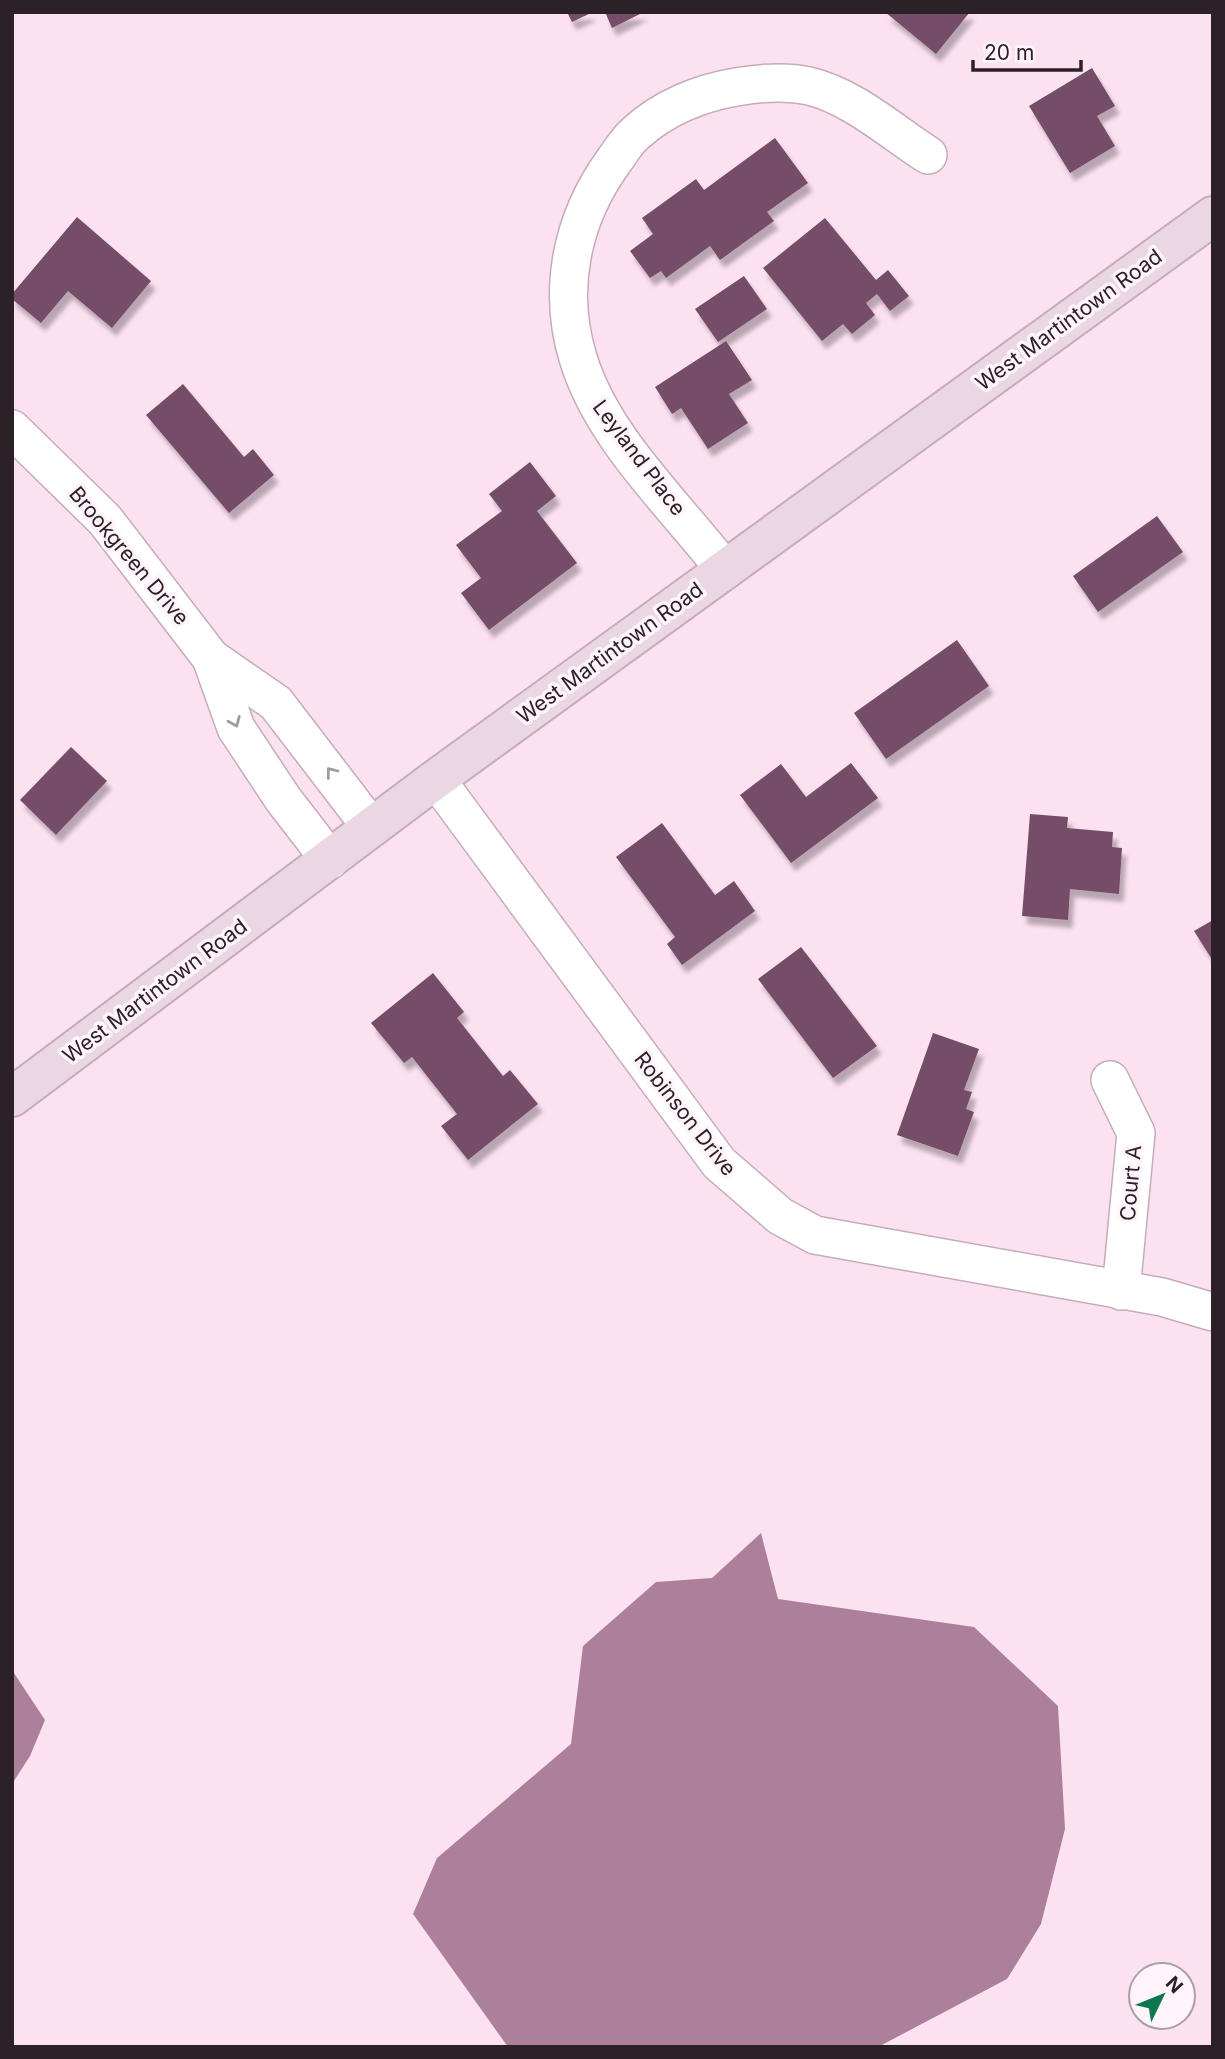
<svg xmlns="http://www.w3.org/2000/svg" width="1225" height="2059" viewBox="0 0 1225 2059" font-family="Inter,sans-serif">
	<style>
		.water { fill: #ac809b }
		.building { fill: #754d67; filter: url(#shadow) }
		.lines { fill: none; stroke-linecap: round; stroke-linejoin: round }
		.minor-casing { stroke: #c5acbb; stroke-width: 40 }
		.secondary-casing { stroke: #c5acbb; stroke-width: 42 }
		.minor { stroke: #fff; stroke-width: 37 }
		.secondary { stroke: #ead7e3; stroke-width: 38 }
		.oneway { stroke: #a09b9e }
		.labels { text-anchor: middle; stroke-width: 7; stroke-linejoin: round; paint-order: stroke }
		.street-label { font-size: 21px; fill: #2b2127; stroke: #fff4fa }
	</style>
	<defs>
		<filter id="shadow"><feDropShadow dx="4.5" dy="8" stdDeviation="2" flood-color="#0004"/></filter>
	</defs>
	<rect width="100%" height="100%" fill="#fce1f1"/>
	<!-- water -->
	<g class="water">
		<path d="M761,1533L778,1599L974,1627L1058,1706L1065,1829L1041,1924L1007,1979L878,2047H508L413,1914L437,1858L571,1744L583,1646L656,1582L712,1578Z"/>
		<path d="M12,1670L45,1720L30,1756L12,1784Z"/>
	</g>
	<!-- building -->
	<g class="building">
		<path d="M567,12H593L572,22Z"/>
		<path d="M605,12H644L612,28Z"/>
		<path d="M885,12H970L936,54Z"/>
		<path d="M1092,68L1115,106L1097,116L1115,146L1070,173L1029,106Z"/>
		<path d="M775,138L808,183L767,212L774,221L720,260L710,246L666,278L661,271L650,278L630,251L653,234L642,218L696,179L704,190Z"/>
		<path d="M77,217L151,281L112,328L68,291L41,323L12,299V294Z"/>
		<path d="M825,218L876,280L888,270L909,296L890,311L877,294L866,303L875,315L852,334L843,324L822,341L763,268Z"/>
		<path d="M744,276L767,309L718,342L695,309Z"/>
		<path d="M726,341L752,380L729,394L748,423L708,449L681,408L672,414L655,387Z"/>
		<path d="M183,384L244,457L253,449L274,475L229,513L146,415Z"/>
		<path d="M530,462L556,496L537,511L577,563L489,630L461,593L481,578L456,545L502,511L489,494Z"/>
		<path d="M1157,516L1183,552L1098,612L1073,576Z"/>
		<path d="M957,640L989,686L886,759L854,713Z"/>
		<path d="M71,747L107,781L56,835L20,800Z"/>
		<path d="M851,763L878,798L791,863L740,795L781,764L806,797Z"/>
		<path d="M1030,814L1068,817L1067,828L1113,832L1112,847L1122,848L1119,894L1070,889L1068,920L1022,916Z"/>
		<path d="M662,823L715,895L734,881L755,911L682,965L667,944L675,937L616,857Z"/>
		<path d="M1213,920V961L1194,931Z"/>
		<path d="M801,947L877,1046L833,1078L758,979Z"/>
		<path d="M433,973L464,1012L457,1018L503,1076L510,1070L538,1104L468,1160L441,1126L457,1114L412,1057L404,1063L371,1023Z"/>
		<path d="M933,1033L979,1049L964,1090L972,1092L966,1109L974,1112L958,1156L897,1135Z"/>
	</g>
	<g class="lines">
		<!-- minor casing -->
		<g class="minor-casing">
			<g id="minor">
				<path d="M12,429L105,520L211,658L236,728L283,799L330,860"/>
				<path d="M725,570C674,504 602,438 578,358C557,289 572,219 613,162C620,153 627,140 636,133C663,108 700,93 736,87C759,83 786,81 809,86C852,96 892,132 928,155"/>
				<path d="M211,658L276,703L371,827"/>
				<path d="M436,779L719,1163L780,1216L815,1235L1162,1297L1213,1312"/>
				<path d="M1110,1080L1136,1133L1121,1291"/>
			</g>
		</g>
		<!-- secondary casing -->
		<g class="secondary-casing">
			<path id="secondary" d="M12,1097L436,779L1213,216"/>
		</g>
		<!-- minor -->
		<use href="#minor" class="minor"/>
		<!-- secondary -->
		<use href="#secondary" class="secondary"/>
	</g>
	<!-- one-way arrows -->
	<defs><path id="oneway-chevron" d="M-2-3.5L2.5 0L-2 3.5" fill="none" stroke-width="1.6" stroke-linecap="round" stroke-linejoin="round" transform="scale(1.75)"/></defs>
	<g class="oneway">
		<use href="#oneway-chevron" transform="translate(235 722) rotate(67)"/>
		<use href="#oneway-chevron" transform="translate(331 772) rotate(-128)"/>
	</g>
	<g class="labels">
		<!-- street labels -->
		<g class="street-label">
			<text transform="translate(1069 320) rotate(-36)" y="7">West Martintown Road</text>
			<text transform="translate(639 458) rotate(53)" y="7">Leyland Place</text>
			<text transform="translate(129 556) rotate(50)" y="7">Brookgreen Drive</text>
			<text transform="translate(610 653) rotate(-36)" y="7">West Martintown Road</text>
			<text transform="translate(155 991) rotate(-37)" y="7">West Martintown Road</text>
			<text transform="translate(685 1114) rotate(52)" y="7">Robinson Drive</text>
			<text transform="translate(1131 1183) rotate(-85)" y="7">Court A</text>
		</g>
	</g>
	<!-- border -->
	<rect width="1225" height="2059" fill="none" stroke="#2b2127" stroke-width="28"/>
	<!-- north arrow -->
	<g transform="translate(1162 1996) rotate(47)"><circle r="33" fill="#fff4fa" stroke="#aaa0a6" stroke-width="2"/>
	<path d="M0-5L12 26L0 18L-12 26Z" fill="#0f7750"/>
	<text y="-10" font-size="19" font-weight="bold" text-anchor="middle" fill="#2b2127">N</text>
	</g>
	<!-- scale -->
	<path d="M973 60v10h108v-10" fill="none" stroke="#2b2127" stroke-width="3.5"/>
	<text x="984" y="60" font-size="21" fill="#2b2127" stroke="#fff4fa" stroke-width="5" paint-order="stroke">20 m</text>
</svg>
